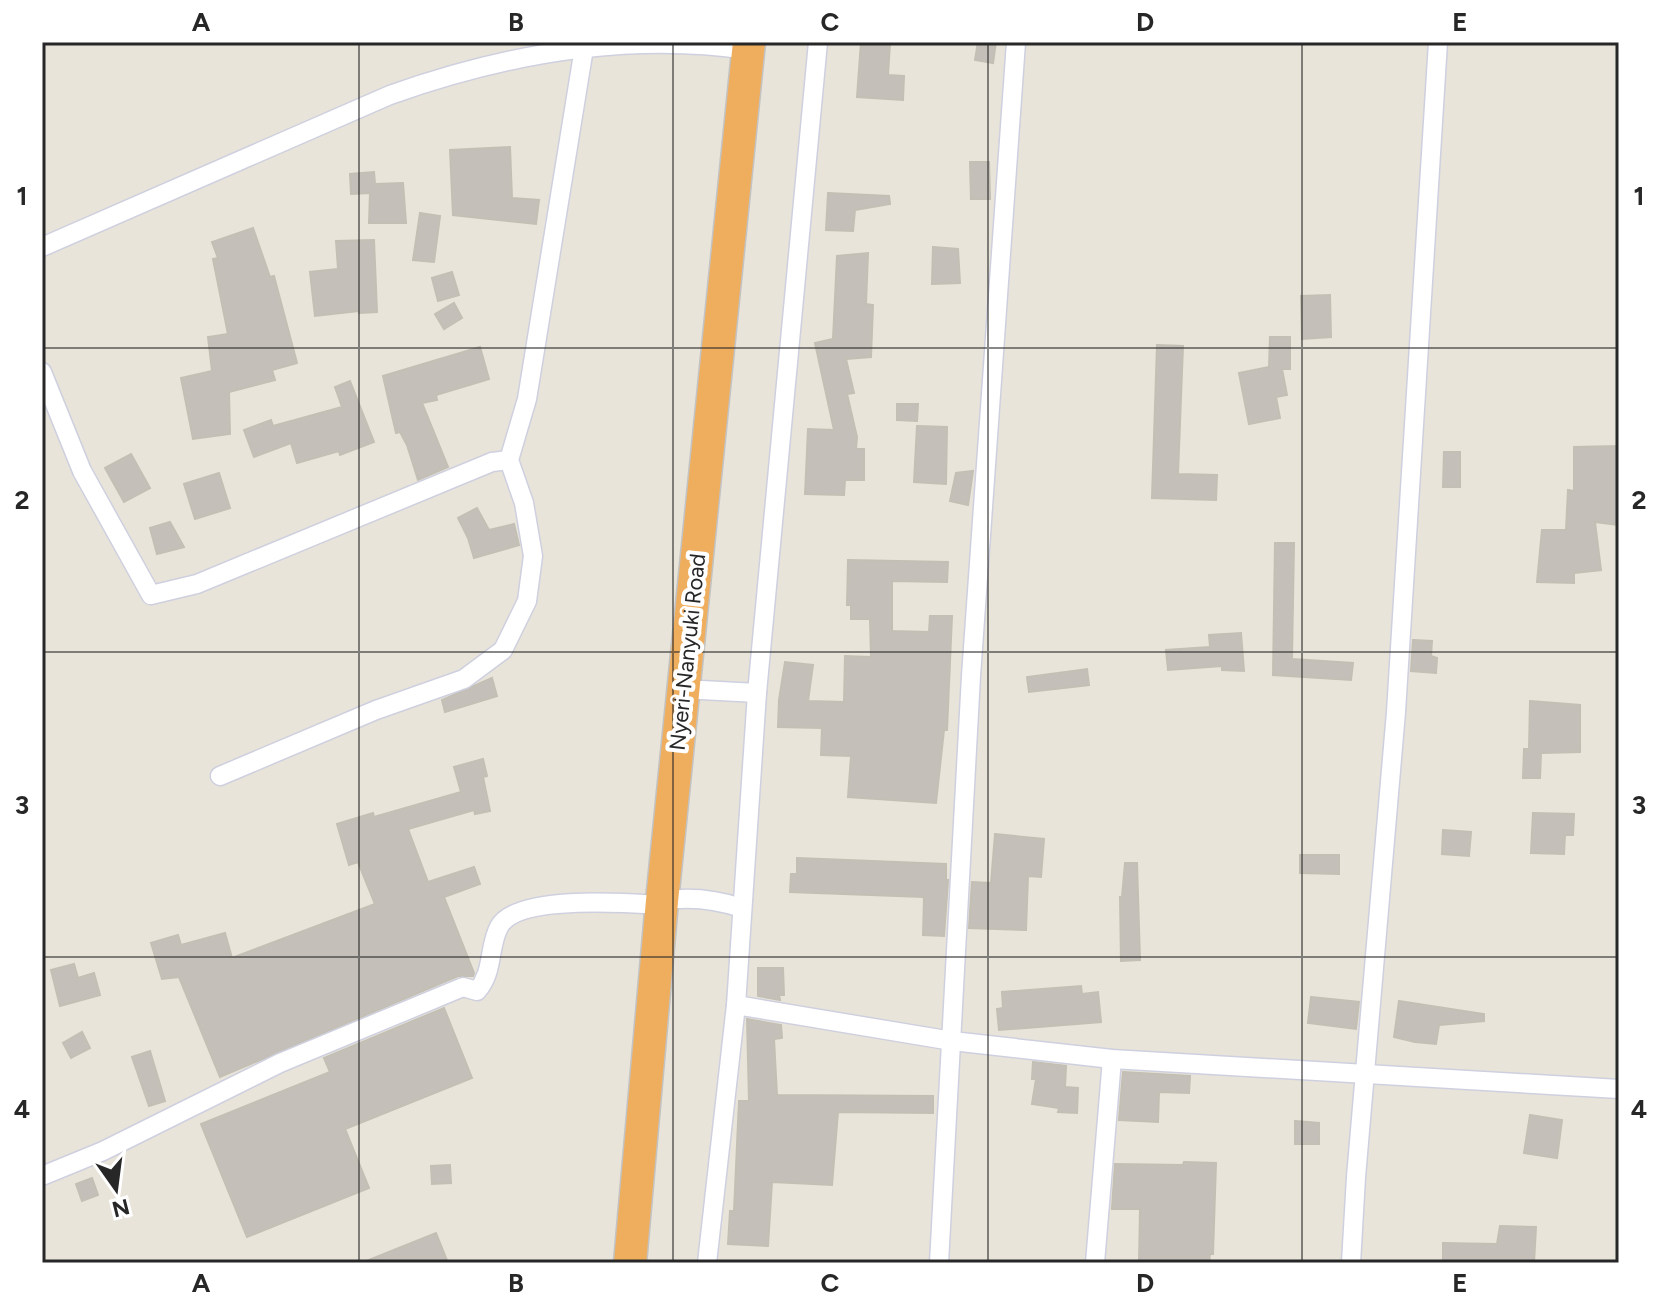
<svg xmlns="http://www.w3.org/2000/svg" width="1661" height="1305" viewBox="0 0 1661 1305" font-family="Figtree,sans-serif">
	<style>
		.building { fill: #c4c0b9; stroke: #c3bfb4; stroke-width: 2 }
		.lines { fill: none; stroke-linecap: round; stroke-linejoin: round }
		.street-casing { stroke: #cfd0df; stroke-width: 21 }
		.highway-casing { stroke: #c3c3c3; stroke-width: 35 }
		.street { stroke: #fff; stroke-width: 18 }
		.highway { stroke: #efae5d; stroke-width: 32 }
		.grid { fill: none; stroke: #272727; stroke-width: 2; stroke-opacity: 0.55 }
		.labels { text-anchor: middle; stroke-width: 8; stroke-linejoin: round; paint-order: stroke }
		.street-label { font-size: 22px; fill: #272727; stroke: #fff }
		.neatline { fill: none; stroke: #272727; stroke-width: 3 }
		.grid-label { font-size: 26px; text-anchor: middle; font-weight: bold; fill: #272727 }
	</style>
	<rect width="100%" height="100%" fill="#e8e4d9"/>
	<!-- building -->
	<g class="building">
		<path d="M861,42L890,43L888,75L904,76L903,100L857,97Z"/>
		<path d="M978,42H996L993,63L975,60Z"/>
		<path d="M510,147L512,198L539,200L536,224L453,215L450,150Z"/>
		<path d="M970,162H989L990,199H971Z"/>
		<path d="M374,172L375,184L403,183L406,223H369L370,193L351,194L350,174Z"/>
		<path d="M828,193L889,196L890,204L855,210L853,231L826,230Z"/>
		<path d="M420,213L440,216L434,262L413,260Z"/>
		<path d="M253,228L270,277L274,276L297,363L272,370L275,380L229,392L230,434L193,439L181,378L212,371L208,337L228,334L213,259L218,258L212,242Z"/>
		<path d="M374,240L377,312L359,313V311L315,316L310,272L338,269L336,241Z"/>
		<path d="M933,247L958,249L960,283L932,284Z"/>
		<path d="M868,253L866,304L873,305L871,357L846,359L854,393L847,394L857,437L856,449H864V480H845L844,495L805,494L808,429L834,430L815,343L833,339L837,256Z"/>
		<path d="M452,272L459,295L438,301L432,278Z"/>
		<path d="M1330,295L1331,337L1302,339L1301,296Z"/>
		<path d="M454,303L462,318L444,329L435,314Z"/>
		<path d="M1270,337H1290V369H1282L1287,395L1276,397L1280,418L1249,424L1239,373L1269,367Z"/>
		<path d="M1157,345L1183,346L1178,474L1217,475L1216,500L1152,498Z"/>
		<path d="M480,347L489,379L436,395L437,400L422,403L448,467L418,480L407,445L400,432L396,433L383,376Z"/>
		<path d="M350,381L374,442L340,455L339,451L297,463L291,443L254,457L244,430L271,420L273,426L342,407L335,387Z"/>
		<path d="M897,404H918L917,421L897,420Z"/>
		<path d="M917,426L947,427L946,484L914,482Z"/>
		<path d="M1619,446V525L1595,522L1601,570L1574,573V583L1537,582L1542,530H1566L1568,490L1574,491V447Z"/>
		<path d="M1444,452H1460V487H1443Z"/>
		<path d="M131,454L150,488L124,502L105,468Z"/>
		<path d="M973,471L968,505L950,501L956,473Z"/>
		<path d="M219,473L230,508L195,519L184,484Z"/>
		<path d="M477,508L489,530L514,524L519,545L474,558L468,538L458,518Z"/>
		<path d="M170,522L184,547L157,554L150,528Z"/>
		<path d="M1275,543H1294L1292,659L1353,663L1351,680L1273,675Z"/>
		<path d="M848,560L948,562L947,582L892,581V631L929,632L930,616H952L947,730H944L936,803L848,797L851,756L821,755L822,728L778,727L779,700L785,662L813,665L808,701L844,702L845,656L871,657L870,619H851V605H847Z"/>
		<path d="M1241,633L1244,671L1222,670V666L1168,670L1166,650L1210,647L1209,635Z"/>
		<path d="M1413,640L1432,641L1431,656L1437,658L1436,673L1411,671Z"/>
		<path d="M1087,669L1089,685L1029,692L1027,677Z"/>
		<path d="M492,678L497,696L445,712L442,700Z"/>
		<path d="M1530,701L1580,705V752L1541,753L1540,778H1523L1524,749H1529Z"/>
		<path d="M483,759L487,776L483,777L490,811L475,814L474,810L408,829L428,882L474,867L480,884L444,897L474,973L473,976H458L220,1077L179,977L162,979L151,943L178,935L181,945L225,933L232,958L375,904L358,862L349,865L337,824L373,813L374,817L461,792L454,767Z"/>
		<path d="M1533,813L1574,814L1573,835H1565L1564,854L1531,853Z"/>
		<path d="M1443,830L1471,832L1469,856L1442,854Z"/>
		<path d="M995,834L1044,839L1041,877L1028,876L1026,930L969,928L972,882L991,883Z"/>
		<path d="M1300,855H1339V874L1300,873Z"/>
		<path d="M797,858L946,864V880H948L944,936L923,935L924,897L790,892L791,874H797Z"/>
		<path d="M1125,863H1137L1140,960L1121,961L1120,897H1122Z"/>
		<path d="M74,964L78,978L94,973L100,995L60,1006L51,970Z"/>
		<path d="M758,968H783L784,995H779L780,1000L758,996Z"/>
		<path d="M1081,986L1082,994L1098,992L1101,1022L999,1030L997,1009L1003,1008L1002,992Z"/>
		<path d="M1311,997L1359,1002L1356,1029L1308,1023Z"/>
		<path d="M1399,1001L1484,1014V1021L1439,1025L1436,1044L1415,1042L1394,1037Z"/>
		<path d="M444,1008L472,1078L345,1129L369,1188L247,1237L201,1124L330,1072L324,1058Z"/>
		<path d="M747,1019L781,1025L782,1038L774,1039L777,1095L933,1096V1113L838,1112L832,1185L772,1182L768,1246L728,1244L730,1211H734L739,1101H749Z"/>
		<path d="M82,1032L90,1048L71,1058L63,1043Z"/>
		<path d="M150,1051L165,1101L149,1106L132,1057Z"/>
		<path d="M1033,1062L1066,1066L1065,1087L1078,1088L1077,1113L1058,1112L1059,1108L1032,1104L1036,1079H1032Z"/>
		<path d="M1123,1072L1190,1076L1189,1093L1159,1092L1158,1122L1119,1120Z"/>
		<path d="M1530,1115L1562,1120L1557,1158L1524,1153Z"/>
		<path d="M1295,1121L1319,1123V1144H1295Z"/>
		<path d="M1184,1162L1216,1163L1213,1254H1210L1209,1263H1139L1140,1209H1112L1115,1164L1183,1165Z"/>
		<path d="M450,1165L451,1183L432,1184L431,1166Z"/>
		<path d="M92,1178L98,1195L82,1201L76,1184Z"/>
		<path d="M1500,1226L1536,1227L1534,1263L1479,1261V1263H1443V1243L1497,1244Z"/>
		<path d="M436,1233L448,1263H364V1262Z"/>
	</g>
	<g class="lines">
		<!-- street casing -->
		<g class="street-casing">
			<g id="street">
				<path d="M42,247L390,95C505,54 626,32 748,50"/>
				<path d="M42,372L82,471L151,595L197,584L492,462L509,460"/>
				<path d="M683,689L757,693"/>
				<path d="M220,776L376,710L464,679L503,650L527,601L533,556L524,503L509,460L527,399L584,48"/>
				<path d="M655,903C684,895 714,899 742,908"/>
				<path d="M736,1005L952,1041L1112,1059L1619,1089"/>
				<path d="M42,1176L103,1151L280,1063L463,987L477,991C494,972 488,948 499,927C516,894 629,903 661,905"/>
				<path d="M707,1263L736,1005L757,693L818,42"/>
				<path d="M939,1263L971,676L1016,42"/>
				<path d="M1095,1263L1112,1059"/>
				<path d="M1351,1263L1356,1177L1396,712L1438,42"/>
			</g>
		</g>
		<!-- highway casing -->
		<g class="highway-casing">
			<path id="highway" d="M630,1263L662,901L749,42"/>
		</g>
		<!-- street -->
		<use href="#street" class="street"/>
		<!-- highway -->
		<use href="#highway" class="highway"/>
	</g>
	<!-- grid -->
	<path class="grid" d="M359,42V1263M673,42V1263M988,42V1263M1302,42V1263M42,348H1619M42,652H1619M42,957H1619"/>
	<g class="labels">
		<!-- street labels -->
		<g class="street-label">
			<text transform="translate(687 652) rotate(-84)" y="8">Nyeri-Nanyuki Road</text>
		</g>
	</g>
	<!-- border -->
	<rect width="1661" height="1305" fill="none" stroke="#ffffff" stroke-width="88"/>
	<!-- north arrow -->
	<g transform="translate(116 1189) rotate(166)" stroke="#ffffff" stroke-width="6" paint-order="stroke">
	<path d="M0-6L14 30L0 20L-14 30Z" fill="#272727"/>
	<text y="-12" font-size="22" font-weight="bold" text-anchor="middle" fill="#272727">N</text>
	</g>
	<rect x="44" y="44" width="1573" height="1217" class="neatline"/>
	<g class="grid-label">
		<text x="201" y="31">A</text>
		<text x="516" y="31">B</text>
		<text x="830" y="31">C</text>
		<text x="1145" y="31">D</text>
		<text x="1460" y="31">E</text>
		<text x="22" y="205">1</text>
		<text x="1639" y="205">1</text>
		<text x="22" y="509">2</text>
		<text x="1639" y="509">2</text>
		<text x="22" y="814">3</text>
		<text x="1639" y="814">3</text>
		<text x="22" y="1118">4</text>
		<text x="1639" y="1118">4</text>
		<text x="201" y="1292">A</text>
		<text x="516" y="1292">B</text>
		<text x="830" y="1292">C</text>
		<text x="1145" y="1292">D</text>
		<text x="1460" y="1292">E</text>
	</g>
</svg>
